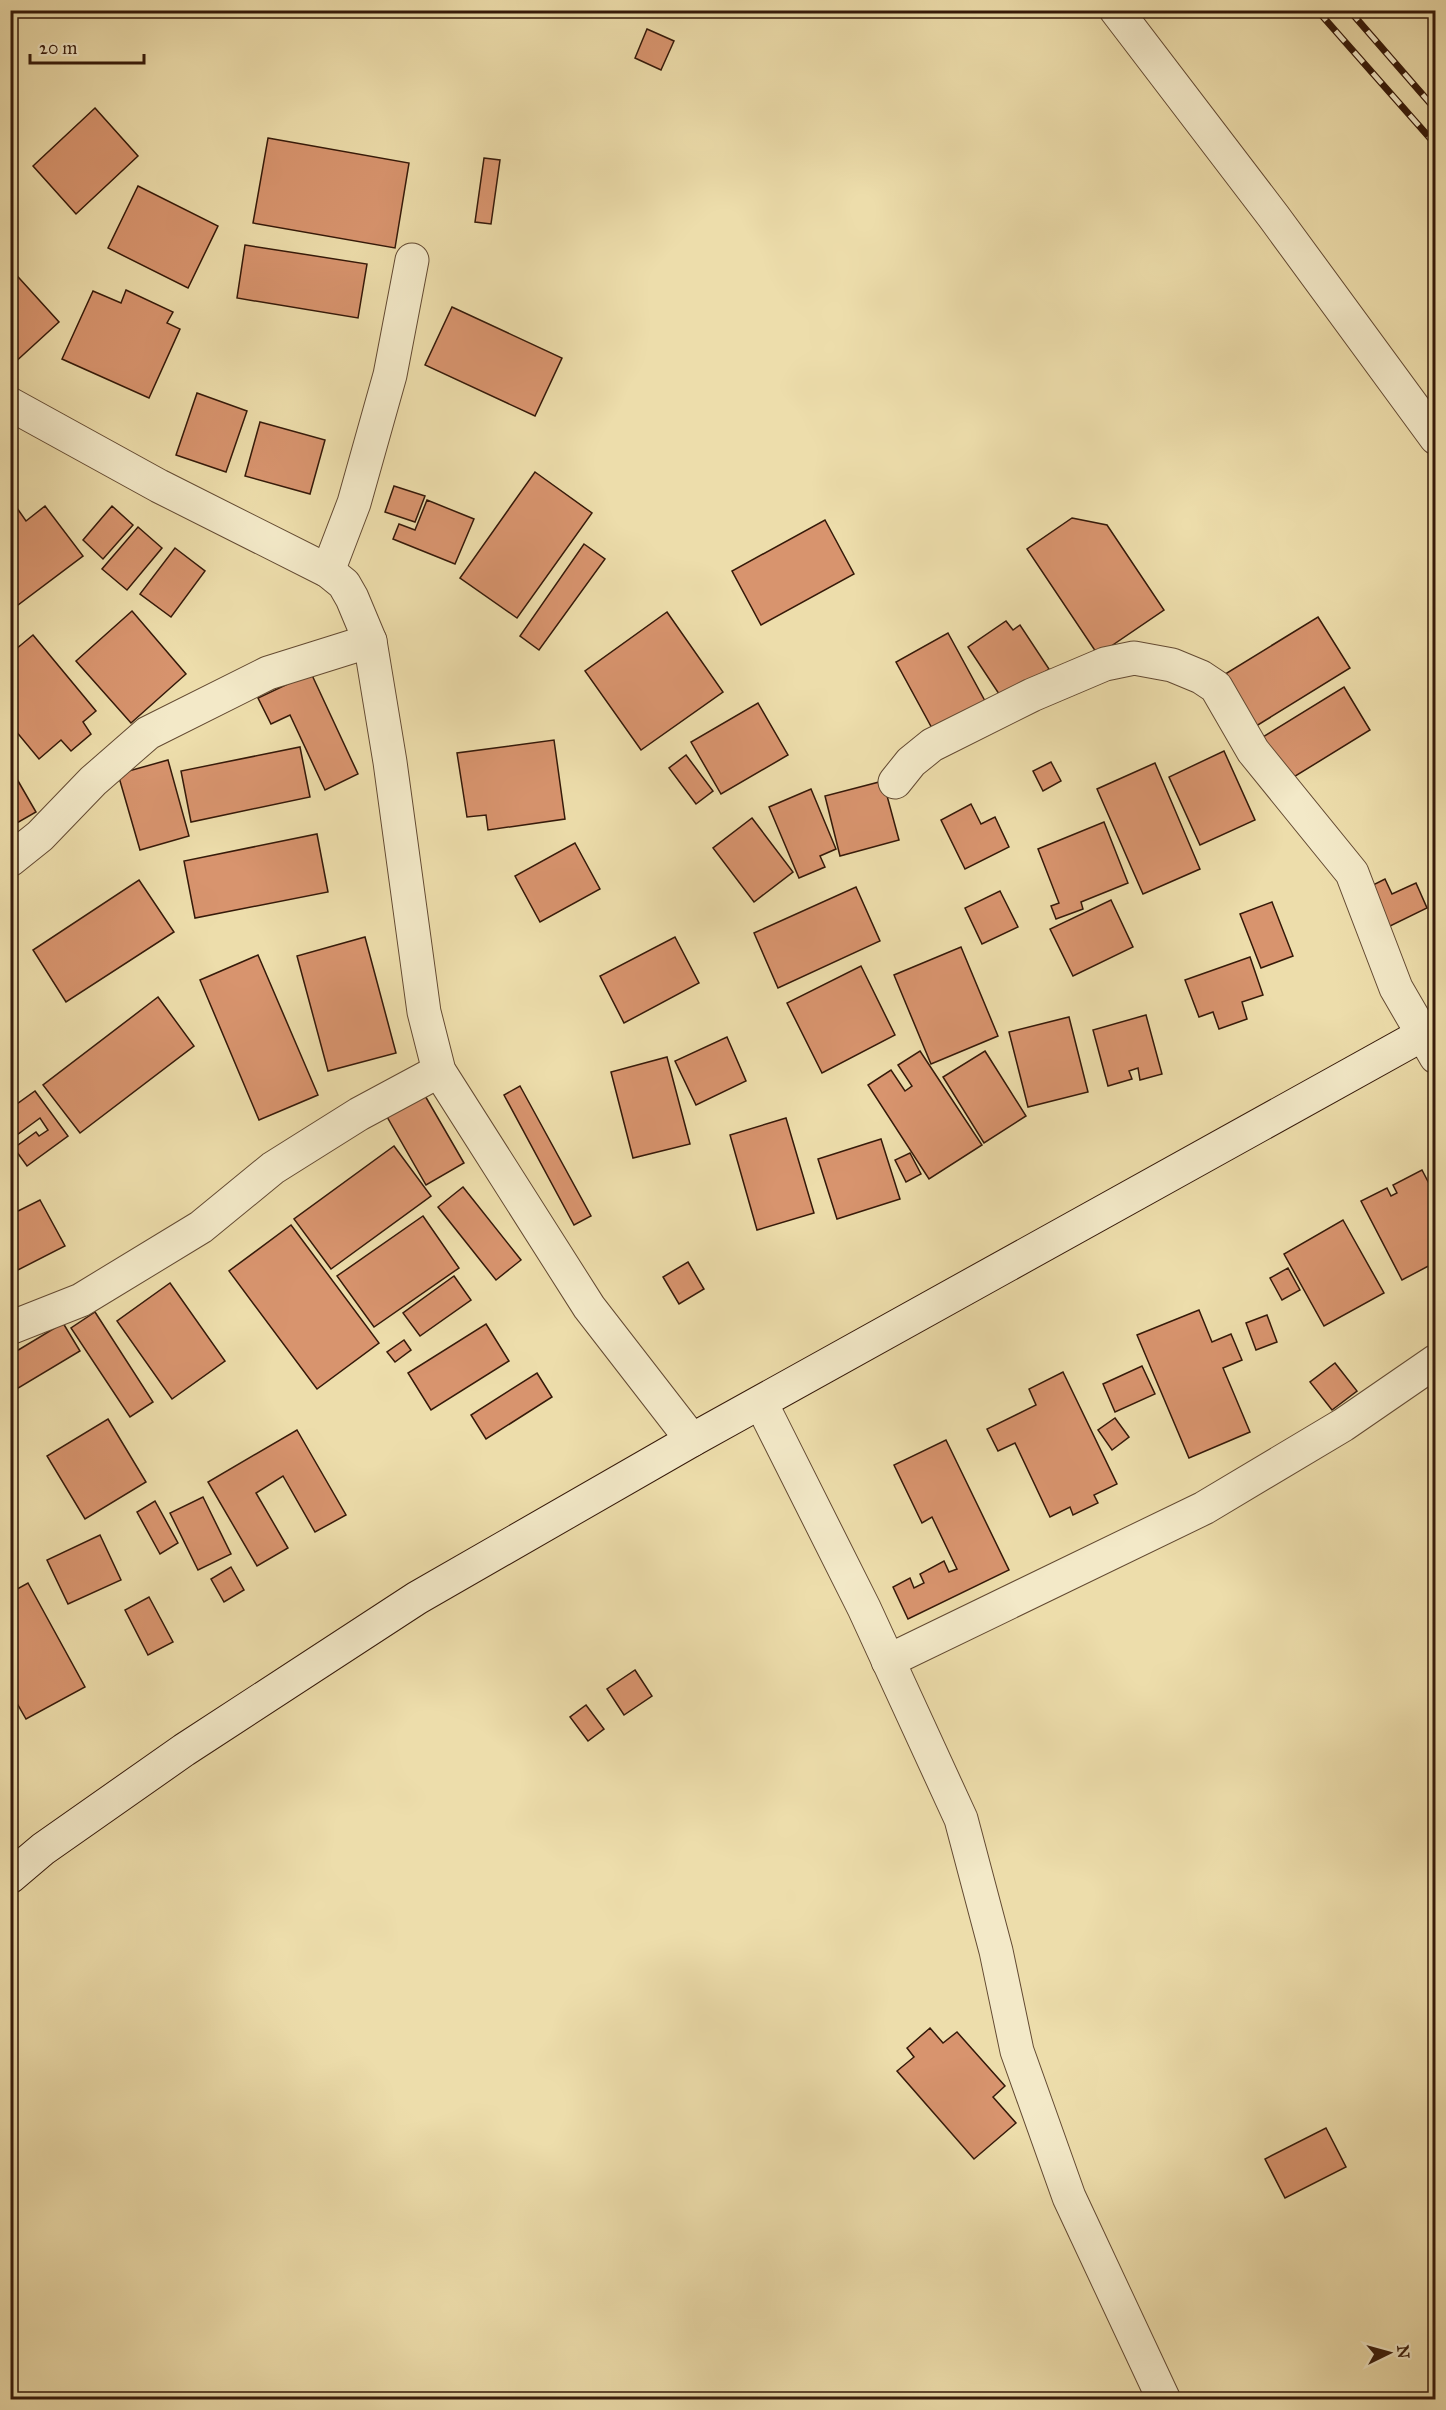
<svg xmlns="http://www.w3.org/2000/svg" width="1446" height="2410" viewBox="0 0 1446 2410" font-family="'IM FELL Great Primer',serif">
	<style>
		.building { fill: #d8946e; stroke: #351909; stroke-width: 1.5 }
		.lines { fill: none; stroke-linecap: round; stroke-linejoin: round }
		.minor-casing { stroke: #634a32; stroke-width: 35 }
		.secondary-casing { stroke: #351909; stroke-width: 35 }
		.minor { stroke: #f3e9c8; stroke-width: 33 }
		.secondary { stroke: #f3e9c8; stroke-width: 33 }
		.rail-casing { stroke: #351909; stroke-width: 7 }
		.rail { stroke: #f3e9c8; stroke-width: 4.5; stroke-dasharray: 14; stroke-linecap: butt }
	</style>
	<rect width="100%" height="100%" fill="#edddab"/>
	<filter id="stains"><feTurbulence type="fractalNoise" baseFrequency=".00333" numOctaves="4"/><feColorMatrix values="0 0 0 0 .2 0 0 0 0 .09 0 0 0 0 .02 0 0 0 .5 -.17"/></filter>
	<radialGradient id="worn" r=".72"><stop offset=".6" stop-color="#630" stop-opacity="0"/><stop offset="1" stop-color="#630" stop-opacity=".3"/></radialGradient>
	<!-- building -->
	<g class="building">
		<path d="M647,29L674,41L661,70L635,58Z"/>
		<path d="M95,108L138,156L76,214L33,166Z"/>
		<path d="M268,138L409,163L395,248L253,223Z"/>
		<path d="M484,158L500,160L491,224L475,222Z"/>
		<path d="M138,186L218,226L188,288L108,248Z"/>
		<path d="M245,245L367,264L358,318L237,298Z"/>
		<path d="M10,268L59,322L12,365L10,363Z"/>
		<path d="M126,290L173,312L167,323L180,329L149,398L62,359L93,291L121,303Z"/>
		<path d="M452,307L562,358L535,416L425,365Z"/>
		<path d="M197,393L247,411L226,472L176,455Z"/>
		<path d="M260,422L325,440L310,494L245,476Z"/>
		<path d="M535,472L592,513L517,618L460,578Z"/>
		<path d="M394,486L425,496L415,522L385,512Z"/>
		<path d="M427,500L474,519L455,564L393,539L399,524L415,530Z"/>
		<path d="M45,506L83,556L10,611V513L17,508L26,521Z"/>
		<path d="M112,506L133,525L103,559L83,540Z"/>
		<path d="M1072,518L1107,525L1164,610L1098,655L1027,549Z"/>
		<path d="M825,520L854,574L761,625L732,571Z"/>
		<path d="M138,527L162,548L127,590L102,569Z"/>
		<path d="M584,544L605,559L539,650L520,636Z"/>
		<path d="M175,548L205,571L171,617L140,594Z"/>
		<path d="M132,611L186,674L131,723L76,661Z"/>
		<path d="M667,612L723,692L641,750L585,671Z"/>
		<path d="M1318,617L1350,668L1253,728L1222,676Z"/>
		<path d="M1006,621L1013,630L1020,625L1049,669L1003,700L968,647Z"/>
		<path d="M948,633L985,701L933,730L896,662Z"/>
		<path d="M33,635L96,711L83,722L91,734L71,751L61,740L39,759L10,724V654Z"/>
		<path d="M311,673L358,774L325,790L290,715L271,724L258,698Z"/>
		<path d="M1344,687L1370,730L1284,783L1258,740Z"/>
		<path d="M758,703L788,755L721,794L691,742Z"/>
		<path d="M554,740L565,819L488,830L486,815L467,817L457,753Z"/>
		<path d="M300,747L310,797L191,822L181,771Z"/>
		<path d="M1224,751L1255,820L1200,845L1169,777Z"/>
		<path d="M686,755L713,791L696,804L669,768Z"/>
		<path d="M168,760L189,836L140,850L118,774Z"/>
		<path d="M1051,762L1061,781L1043,791L1033,771Z"/>
		<path d="M1155,763L1200,869L1143,894L1097,789Z"/>
		<path d="M10,767L36,812L10,827Z"/>
		<path d="M883,781L899,840L840,856L825,796Z"/>
		<path d="M811,789L836,849L820,856L825,867L799,878L769,807Z"/>
		<path d="M971,804L981,824L995,817L1009,847L965,869L941,820Z"/>
		<path d="M752,818L793,872L754,902L713,848Z"/>
		<path d="M1104,822L1128,883L1081,902L1083,909L1056,919L1051,906L1059,903L1038,849Z"/>
		<path d="M317,834L328,892L195,918L184,861Z"/>
		<path d="M575,843L600,889L540,922L515,876Z"/>
		<path d="M1385,879L1392,894L1416,883L1427,908L1384,929L1365,889Z"/>
		<path d="M139,880L174,932L66,1002L33,950Z"/>
		<path d="M856,887L880,941L778,988L754,933Z"/>
		<path d="M1000,891L1018,927L982,944L965,908Z"/>
		<path d="M1111,900L1133,947L1073,976L1050,929Z"/>
		<path d="M1272,902L1293,956L1261,968L1240,914Z"/>
		<path d="M365,937L396,1053L328,1071L297,956Z"/>
		<path d="M675,937L699,983L624,1023L600,976Z"/>
		<path d="M961,947L998,1036L931,1064L894,975Z"/>
		<path d="M258,955L318,1095L259,1120L200,980Z"/>
		<path d="M1250,957L1263,995L1242,1002L1247,1019L1219,1029L1213,1012L1199,1017L1185,980Z"/>
		<path d="M861,966L895,1035L822,1073L787,1003Z"/>
		<path d="M158,997L194,1046L80,1133L43,1085Z"/>
		<path d="M1146,1015L1162,1074L1140,1080L1138,1068L1129,1071L1132,1079L1108,1086L1093,1030Z"/>
		<path d="M1069,1017L1088,1092L1028,1107L1009,1032Z"/>
		<path d="M727,1037L746,1081L696,1105L675,1061Z"/>
		<path d="M920,1051L982,1145L929,1179L868,1085L891,1070L905,1091L912,1086L898,1065Z"/>
		<path d="M985,1051L1026,1116L984,1143L943,1077Z"/>
		<path d="M667,1057L690,1144L633,1158L611,1072Z"/>
		<path d="M520,1086L591,1216L574,1225L504,1095Z"/>
		<path d="M35,1091L68,1136L27,1166L14,1148L36,1132L39,1136L48,1130L40,1118L10,1140V1109Z"/>
		<path d="M424,1094L464,1163L426,1185L386,1115Z"/>
		<path d="M786,1118L814,1213L757,1230L730,1135Z"/>
		<path d="M881,1139L900,1199L837,1219L818,1159Z"/>
		<path d="M394,1146L431,1196L331,1269L294,1219Z"/>
		<path d="M910,1153L921,1174L906,1182L895,1160Z"/>
		<path d="M1422,1170L1436,1197V1262L1402,1280L1361,1201L1387,1188L1391,1196L1397,1193L1393,1185Z"/>
		<path d="M463,1187L521,1260L496,1280L438,1207Z"/>
		<path d="M40,1200L65,1246L10,1274V1215Z"/>
		<path d="M423,1216L459,1268L374,1327L337,1276Z"/>
		<path d="M1343,1220L1384,1293L1324,1326L1284,1254Z"/>
		<path d="M291,1225L379,1343L317,1389L229,1271Z"/>
		<path d="M688,1262L704,1289L679,1304L663,1277Z"/>
		<path d="M1288,1268L1300,1290L1282,1300L1270,1278Z"/>
		<path d="M454,1276L471,1300L420,1336L403,1313Z"/>
		<path d="M170,1283L225,1361L172,1399L117,1321Z"/>
		<path d="M1199,1310L1212,1342L1231,1334L1242,1360L1223,1368L1250,1432L1189,1458L1137,1335Z"/>
		<path d="M95,1312L153,1402L130,1417L71,1328Z"/>
		<path d="M1267,1315L1277,1342L1256,1350L1246,1323Z"/>
		<path d="M63,1323L80,1351L10,1393V1355Z"/>
		<path d="M486,1324L509,1361L431,1410L408,1373Z"/>
		<path d="M404,1340L411,1350L395,1362L387,1352Z"/>
		<path d="M1335,1363L1357,1391L1332,1410L1310,1382Z"/>
		<path d="M1142,1366L1155,1394L1115,1412L1103,1384Z"/>
		<path d="M1063,1372L1117,1484L1094,1495L1098,1503L1073,1515L1070,1507L1050,1517L1015,1443L998,1451L987,1429L1036,1405L1029,1389Z"/>
		<path d="M537,1373L552,1397L486,1439L471,1415Z"/>
		<path d="M1115,1418L1129,1437L1112,1450L1098,1430Z"/>
		<path d="M108,1419L146,1482L85,1519L47,1456Z"/>
		<path d="M297,1430L346,1515L315,1532L283,1476L256,1493L288,1548L257,1566L208,1482Z"/>
		<path d="M946,1440L1009,1570L908,1619L893,1587L910,1578L914,1588L924,1583L920,1574L944,1561L949,1572L957,1569L932,1517L922,1523L894,1465Z"/>
		<path d="M203,1497L231,1554L198,1570L170,1513Z"/>
		<path d="M155,1501L178,1543L160,1554L137,1512Z"/>
		<path d="M100,1535L121,1580L68,1604L47,1560Z"/>
		<path d="M231,1567L244,1590L224,1602L211,1579Z"/>
		<path d="M28,1583L85,1687L26,1719L10,1691V1593Z"/>
		<path d="M149,1597L173,1642L148,1655L125,1610Z"/>
		<path d="M635,1670L652,1696L624,1715L607,1689Z"/>
		<path d="M586,1705L604,1729L588,1741L570,1717Z"/>
		<path d="M930,2028L943,2043L957,2032L1005,2086L993,2097L1016,2123L974,2159L897,2071L914,2057L907,2048Z"/>
		<path d="M1326,2128L1346,2167L1285,2198L1265,2159Z"/>
	</g>
	<g class="lines">
		<!-- minor casing -->
		<g class="minor-casing">
			<g id="minor">
				<path d="M1116,10L1274,217L1436,438"/>
				<path d="M10,404L159,486L328,571L344,584L352,598L370,641L390,762L424,1012L439,1071L589,1307L692,1440"/>
				<path d="M328,571L354,503L390,375L412,260"/>
				<path d="M895,782L911,762L932,745L1032,695L1105,664L1134,658L1172,665L1201,677L1216,687L1253,751L1352,873L1396,988L1436,1057"/>
				<path d="M10,860L40,836L93,781L148,733L268,673L370,641"/>
				<path d="M10,1328L81,1300L201,1227L273,1168L359,1114L439,1071"/>
				<path d="M761,1403L864,1608L961,1819L996,1951L1017,2051L1069,2197L1164,2400"/>
				<path d="M888,1661L1204,1508L1343,1425L1436,1361"/>
			</g>
		</g>
		<!-- secondary casing -->
		<g class="secondary-casing">
			<path id="secondary" d="M10,1877L43,1849L184,1750L417,1598L692,1440L1436,1027"/>
		</g>
		<!-- minor -->
		<use href="#minor" class="minor"/>
		<!-- secondary -->
		<use href="#secondary" class="secondary"/>
		<!-- rail casing -->
		<g class="rail-casing">
			<g id="rail">
				<path d="M1317,10L1436,145"/>
				<path d="M1349,10L1436,110"/>
			</g>
		</g>
		<!-- rail -->
		<use href="#rail" class="rail"/>
	</g>
	<!-- margin -->
	<rect width="1446" height="2410" fill="none" stroke="#edddab" stroke-width="36"/>
	<rect x="12" y="12" width="1422" height="2386" fill="none" stroke="#351909" stroke-width="3"/>
	<rect x="18" y="18" width="1410" height="2374" fill="none" stroke="#351909" stroke-width="1.5"/>
	<!-- north arrow -->
	<g transform="translate(1389 2353) rotate(85)" stroke="#f3e9c8" stroke-width="4.5" paint-order="stroke">
	<path d="M0-4.5L10 22L0 15L-10 22Z" fill="#351909"/>
	<text y="-9" font-size="16" font-weight="bold" text-anchor="middle" fill="#351909">N</text>
	</g>
	<!-- scale -->
	<path d="M30 54v9h114v-9" fill="none" stroke="#351909" stroke-width="3"/>
	<text x="39" y="54" font-size="18" fill="#351909" stroke="#f3e9c8" stroke-width="4.5" paint-order="stroke">20 m</text>
	<rect width="100%" height="100%" filter="url(#stains)"/>
	<rect width="100%" height="100%" fill="url(#worn)"/>
</svg>
